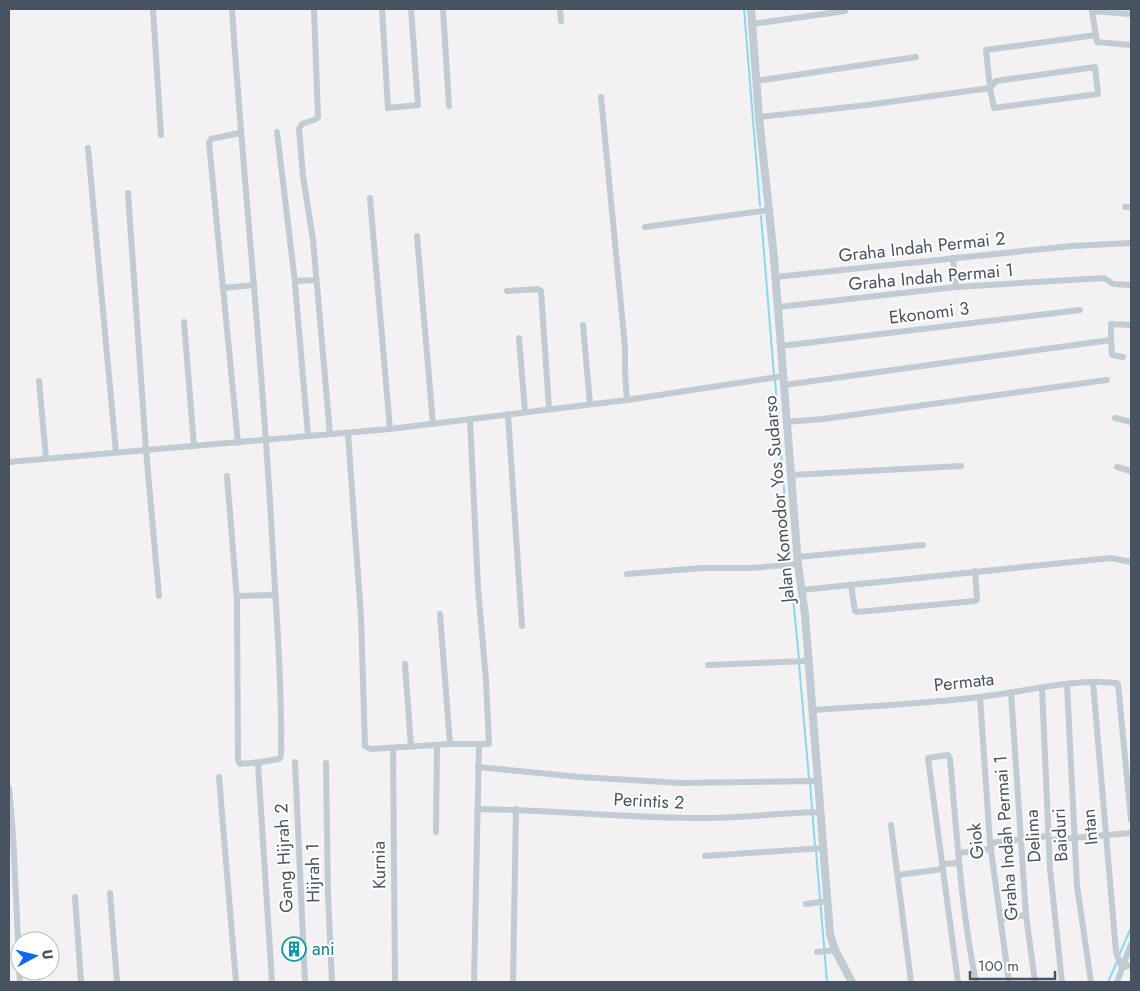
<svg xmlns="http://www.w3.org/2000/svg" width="1140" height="991" viewBox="0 0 1140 991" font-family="Jost,sans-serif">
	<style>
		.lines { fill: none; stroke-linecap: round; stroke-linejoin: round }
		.stream { stroke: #87d8f2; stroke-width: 2 }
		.minor { stroke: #c1cbd3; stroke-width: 6 }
		.tertiary { stroke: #c1cbd3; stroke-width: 8 }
		.labels { text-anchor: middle; stroke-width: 4; stroke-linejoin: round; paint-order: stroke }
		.street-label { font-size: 18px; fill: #475360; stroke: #fff }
		.culture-label { font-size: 18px; fill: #0d838f; stroke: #fff; text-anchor: start }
	</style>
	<rect width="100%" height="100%" fill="#f3f1f1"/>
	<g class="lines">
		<!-- stream -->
		<g class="stream">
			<path d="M744,9L760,206"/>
			<path d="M761,216L774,375"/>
			<path d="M775,380L790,562"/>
			<path d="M790,567L799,659"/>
			<path d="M799,664L809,779"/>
			<path d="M810,783L815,846"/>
			<path d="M816,851L827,982"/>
			<path d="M1119,955L1131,928"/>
			<path d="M1108,982L1117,962"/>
		</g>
		<!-- minor -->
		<g class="minor">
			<path d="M153,9L161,135"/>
			<path d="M232,9C244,191 264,373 273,555C277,622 282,689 281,756L279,759L260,762L258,764L272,982"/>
			<path d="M314,9L318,117L316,119L302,124L299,129L303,176L313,240L330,434"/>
			<path d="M382,9L388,108L418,105L411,9"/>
			<path d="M443,9L449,106"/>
			<path d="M560,9L561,21"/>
			<path d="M1131,14L1092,11L1097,42L1131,45"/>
			<path d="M752,24L845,11"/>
			<path d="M756,81L916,57"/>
			<path d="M601,97L625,347V374L627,400"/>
			<path d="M759,117L867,105L990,88L996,81L1095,67L1098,94L994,108L990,88L986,50L1096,35"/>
			<path d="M277,132L295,282"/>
			<path d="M88,148L116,452"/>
			<path d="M128,193L146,450L159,596"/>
			<path d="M370,198L390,429"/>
			<path d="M1125,207H1131"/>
			<path d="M645,227L769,210"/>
			<path d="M417,236L433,424"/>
			<path d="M953,258L956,287"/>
			<path d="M775,277L1072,246L1131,243"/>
			<path d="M223,288L254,285"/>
			<path d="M507,291L538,289L541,291L549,408"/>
			<path d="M778,307L956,287L1104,278L1113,284L1131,285"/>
			<path d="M184,322L194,446"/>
			<path d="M583,325L590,404"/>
			<path d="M519,338L525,411"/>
			<path d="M1111,340L1112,355L1123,357"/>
			<path d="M781,346L1080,310"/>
			<path d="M39,381L46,458"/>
			<path d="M784,385L1111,340V324L1131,325"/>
			<path d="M508,414L522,626"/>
			<path d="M1115,418L1131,422"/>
			<path d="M786,422L823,419L1107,380"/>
			<path d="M348,433L361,617L365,746L370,749L450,744H489L486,680L478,588L470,419"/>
			<path d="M308,435L295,284L296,281L316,280"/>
			<path d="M238,443L209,143L211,139L240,133"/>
			<path d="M9,462L390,429L627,400L784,376"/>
			<path d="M1117,467L1131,471"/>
			<path d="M791,475L961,466"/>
			<path d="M227,476L237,600L238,760L240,764L260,762"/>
			<path d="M798,557L923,545"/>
			<path d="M627,574L702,568H751L798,564"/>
			<path d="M851,585L855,611L857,612L975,601L977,600L975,571"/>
			<path d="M802,590L1111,558L1131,562"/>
			<path d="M237,596L276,595"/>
			<path d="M440,614L450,744"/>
			<path d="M405,664L411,747"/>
			<path d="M708,665L808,661"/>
			<path d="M1093,682L1116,952L1122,968L1131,965"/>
			<path d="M1067,684L1077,886L1091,982"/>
			<path d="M1042,688L1050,869L1062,982"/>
			<path d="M1011,692L1026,915L1035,982"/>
			<path d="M980,697L990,843L1009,982"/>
			<path d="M812,710C868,706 924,704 980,697C1025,692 1071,678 1116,683L1118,684L1131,820"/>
			<path d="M393,748L395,982"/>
			<path d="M295,762L305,982"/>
			<path d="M326,763L328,895L332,982"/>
			<path d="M478,767L580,777L681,783L818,781"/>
			<path d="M219,777L236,982"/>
			<path d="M9,788L13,834L20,982"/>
			<path d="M477,809C548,810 619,817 690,818C734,819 777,813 820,812"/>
			<path d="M891,825L911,982"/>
			<path d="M436,832L437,746"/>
			<path d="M1049,840L1131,833"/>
			<path d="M990,843L1048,836"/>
			<path d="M958,853L991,849"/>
			<path d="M705,856L823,848"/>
			<path d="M942,864L959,863"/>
			<path d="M898,875L943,869"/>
			<path d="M110,893L117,982"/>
			<path d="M75,897L81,982"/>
			<path d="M806,904L827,901"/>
			<path d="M1001,919L1026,915"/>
			<path d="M817,952L835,950"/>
			<path d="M474,982L479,745"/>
			<path d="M513,982L516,809"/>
			<path d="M958,982L928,758L948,755L950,759C957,834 961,909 976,982"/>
			<path d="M1117,982L1131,944"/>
		</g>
		<!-- tertiary -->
		<path class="tertiary" d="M751,9L759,117L774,258L798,564L805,615L830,934L835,950L852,982"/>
	</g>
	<!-- icons -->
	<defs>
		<g id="building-ring" transform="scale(1.25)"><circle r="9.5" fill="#fff" stroke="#0f9aa8" stroke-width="1.5"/><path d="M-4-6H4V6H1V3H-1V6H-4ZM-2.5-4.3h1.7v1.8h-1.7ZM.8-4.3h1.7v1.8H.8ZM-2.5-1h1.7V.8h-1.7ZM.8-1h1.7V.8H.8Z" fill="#0f9aa8"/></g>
	</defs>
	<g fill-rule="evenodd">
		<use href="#building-ring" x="294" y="949"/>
	</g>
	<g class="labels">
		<!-- street labels -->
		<g class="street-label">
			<text transform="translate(922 247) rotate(-6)" y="6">Graha Indah Permai 2</text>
			<text transform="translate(931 277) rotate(-5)" y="6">Graha Indah Permai 1</text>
			<text transform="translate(929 313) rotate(-7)" y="6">Ekonomi 3</text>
			<text transform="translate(779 499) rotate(-95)" y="6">Jalan Komodor Yos Sudarso</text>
			<text transform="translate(964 682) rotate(-6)" y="6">Permata</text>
			<text transform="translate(649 801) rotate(3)" y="6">Perintis 2</text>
			<text transform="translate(1090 827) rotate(-95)" y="6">Intan</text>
			<text transform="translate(1060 835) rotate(-93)" y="6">Baiduri</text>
			<text transform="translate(1033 836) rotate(-93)" y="6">Delima</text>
			<text transform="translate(1006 838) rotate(-94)" y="6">Graha Indah Permai 1</text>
			<text transform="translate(976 841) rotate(-96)" y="6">Giok</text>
			<text transform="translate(284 858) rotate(-93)" y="6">Gang Hijrah 2</text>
			<text transform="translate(379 865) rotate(-91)" y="6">Kurnia</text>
			<text transform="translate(313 873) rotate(-91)" y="6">Hijrah 1</text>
		</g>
		<!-- culture labels -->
		<g class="culture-label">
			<text x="312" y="955">ani</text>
		</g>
	</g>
	<!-- border -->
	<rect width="1140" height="991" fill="none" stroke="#475360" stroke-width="20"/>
	<!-- north arrow -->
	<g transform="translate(35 956) rotate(83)"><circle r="24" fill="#ffffff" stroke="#b5babf"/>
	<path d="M0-4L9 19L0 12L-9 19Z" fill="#0c68f2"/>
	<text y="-8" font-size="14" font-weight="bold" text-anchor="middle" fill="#475360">U</text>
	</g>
	<!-- scale -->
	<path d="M970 971v8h85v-8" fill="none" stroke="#475360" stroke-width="2.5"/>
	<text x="978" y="971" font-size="15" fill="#475360" stroke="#ffffff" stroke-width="4" paint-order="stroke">100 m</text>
</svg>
